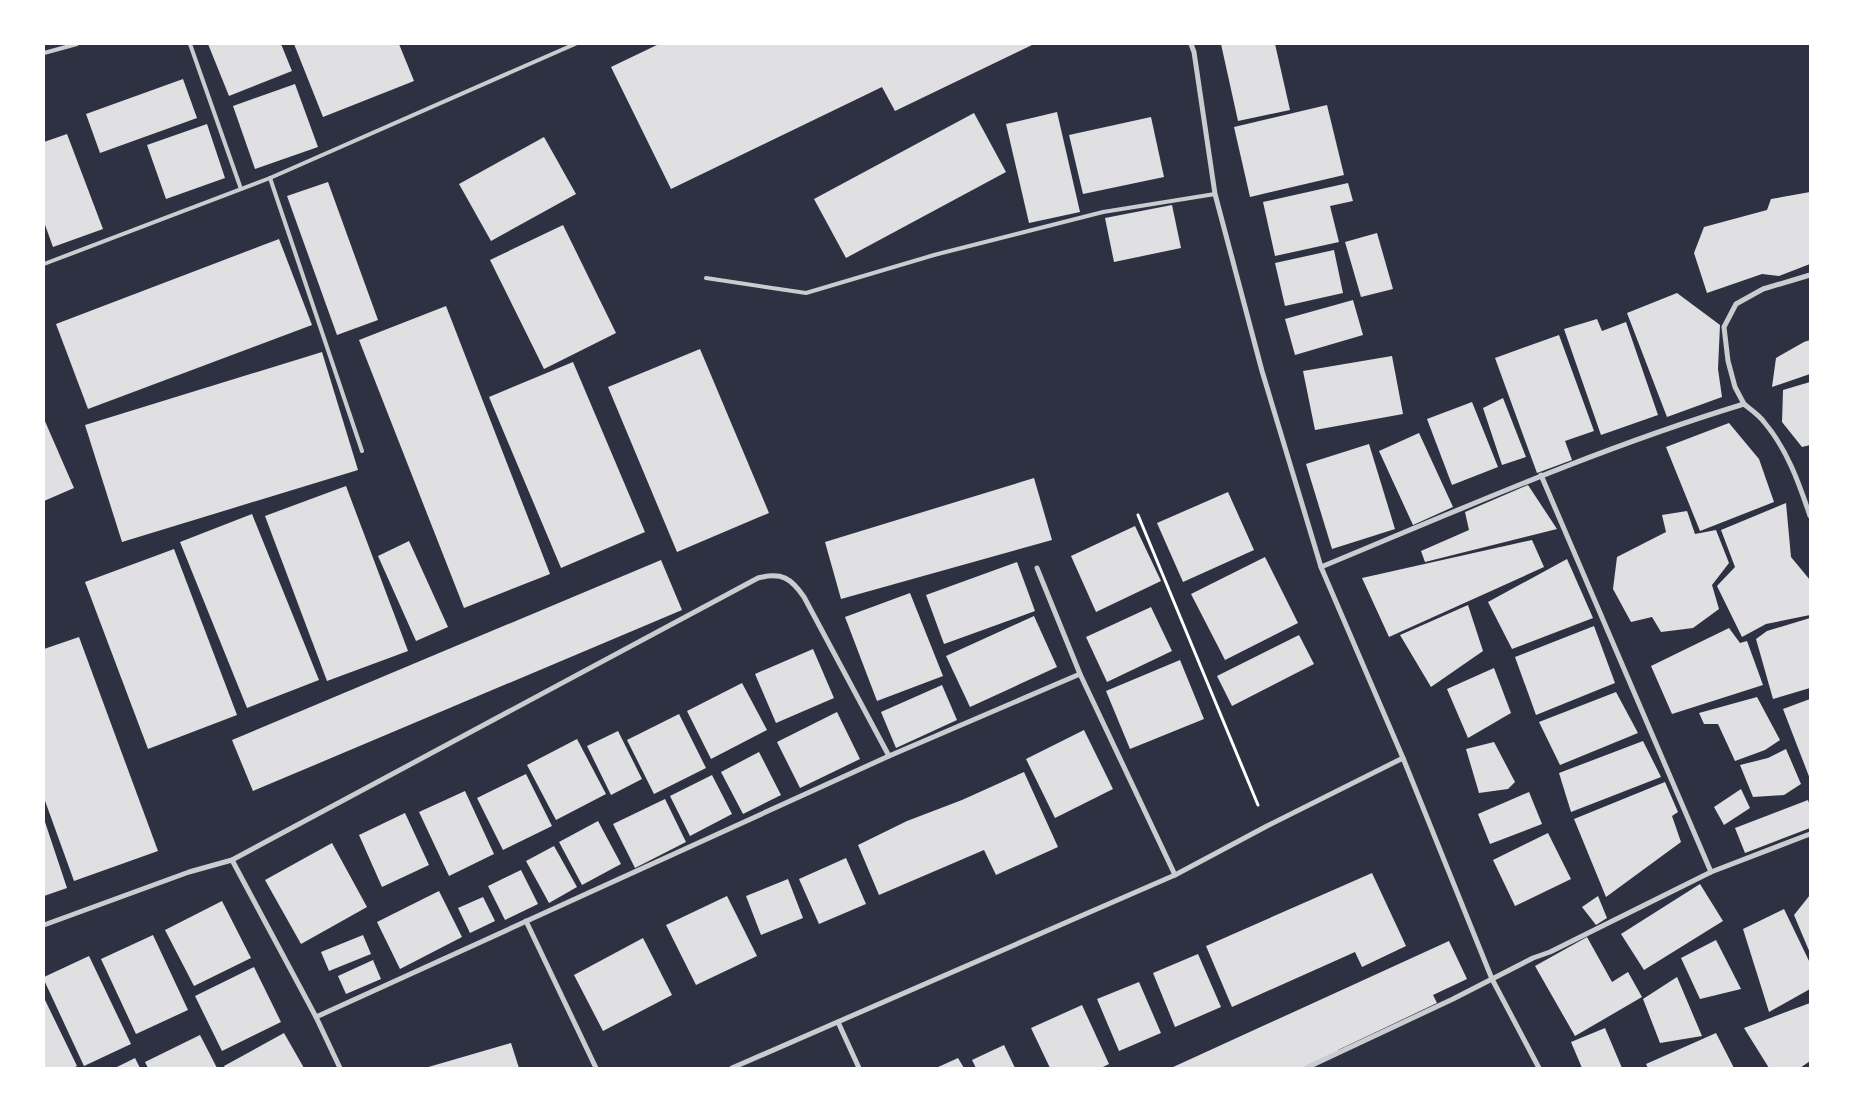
<svg xmlns="http://www.w3.org/2000/svg" width="1854" height="1112" viewBox="0 0 1854 1112" font-family="'Titillium Web',sans-serif">
	<style>
		.building { fill: #e0e0e3 }
		.lines { fill: none; stroke-linecap: round; stroke-linejoin: round }
		.path { stroke: #fff; stroke-width: 3 }
		.service { stroke: #caccd0; stroke-width: 4 }
		.minor { stroke: #caccd0; stroke-width: 5 }
	</style>
	<rect width="100%" height="100%" fill="#2d3142"/>
	<!-- building -->
	<g class="building">
		<path d="M208,44H281L292,71L229,96Z"/>
		<path d="M294,44H399L414,81L323,117Z"/>
		<path d="M659,44H1034L895,111L882,87L671,189L611,67Z"/>
		<path d="M1221,44H1275L1290,110L1238,121Z"/>
		<path d="M183,79L197,118L100,153L86,114Z"/>
		<path d="M295,84L318,147L255,169L233,106Z"/>
		<path d="M1327,105L1344,175L1250,197L1234,127Z"/>
		<path d="M1057,112L1080,212L1029,223L1006,124Z"/>
		<path d="M974,113L1006,172L846,258L814,199Z"/>
		<path d="M1151,117L1164,177L1083,194L1069,135Z"/>
		<path d="M207,124L225,178L166,199L147,145Z"/>
		<path d="M67,134L103,229L53,247L44,222V142Z"/>
		<path d="M544,137L576,194L491,241L459,184Z"/>
		<path d="M328,182L378,320L337,335L287,196Z"/>
		<path d="M1348,183L1353,201L1330,206L1339,242L1275,256L1263,202Z"/>
		<path d="M1810,192V264L1779,276L1762,274L1707,293L1694,253L1704,227L1767,210L1771,199Z"/>
		<path d="M1172,205L1181,248L1114,262L1105,218Z"/>
		<path d="M563,225L616,333L544,369L490,260Z"/>
		<path d="M1377,233L1393,289L1361,297L1345,242Z"/>
		<path d="M279,239L312,325L88,409L56,324Z"/>
		<path d="M1334,250L1343,293L1285,306L1275,263Z"/>
		<path d="M1677,293L1720,325L1718,369L1722,397L1667,417L1627,313Z"/>
		<path d="M1353,300L1363,335L1295,355L1285,319Z"/>
		<path d="M446,306L550,574L464,608L359,340Z"/>
		<path d="M1597,319L1602,331L1626,322L1658,415L1601,435L1564,329Z"/>
		<path d="M1559,335L1594,431L1565,441L1572,460L1537,473L1495,358Z"/>
		<path d="M1810,340V374L1772,387L1776,358L1804,342Z"/>
		<path d="M700,349L769,513L677,552L608,387Z"/>
		<path d="M322,352L358,470L122,542L85,425Z"/>
		<path d="M1392,356L1403,414L1315,430L1303,371Z"/>
		<path d="M573,362L645,532L561,568L489,397Z"/>
		<path d="M1810,382V445L1802,447L1782,422L1783,390Z"/>
		<path d="M1503,398L1526,457L1502,465L1483,408Z"/>
		<path d="M1472,402L1498,467L1452,485L1427,419Z"/>
		<path d="M44,419L74,488L44,501Z"/>
		<path d="M1729,423L1759,459L1774,502L1700,531L1666,447Z"/>
		<path d="M1419,433L1453,507L1413,525L1379,451Z"/>
		<path d="M1369,444L1395,529L1332,549L1306,464Z"/>
		<path d="M1034,478L1052,540L841,599L825,542Z"/>
		<path d="M1528,485L1557,529L1425,562L1421,551L1469,530L1465,512Z"/>
		<path d="M346,486L408,651L327,681L265,516Z"/>
		<path d="M1228,492L1254,550L1183,582L1157,523Z"/>
		<path d="M1786,503L1791,557L1810,580V615L1766,624L1742,637L1717,586L1735,567L1721,530Z"/>
		<path d="M1687,511L1695,534L1716,530L1729,563L1712,585L1719,609L1693,628L1661,632L1652,617L1631,622L1613,589L1617,557L1666,532L1662,515Z"/>
		<path d="M252,514L319,680L247,708L180,542Z"/>
		<path d="M1135,526L1161,581L1096,612L1071,556Z"/>
		<path d="M1532,540L1544,567L1389,637L1362,578Z"/>
		<path d="M409,541L448,627L416,641L378,556Z"/>
		<path d="M174,549L237,715L148,749L85,582Z"/>
		<path d="M1265,557L1298,623L1225,660L1191,594Z"/>
		<path d="M1567,559L1593,618L1512,649L1488,602Z"/>
		<path d="M661,560L682,610L253,791L232,740Z"/>
		<path d="M1017,562L1035,611L944,644L926,595Z"/>
		<path d="M910,593L943,676L877,701L845,617Z"/>
		<path d="M1468,605L1483,651L1431,687L1400,635Z"/>
		<path d="M1151,607L1172,651L1107,682L1086,637Z"/>
		<path d="M1034,616L1057,667L970,707L946,656Z"/>
		<path d="M1810,618V688L1773,699L1756,639L1767,631Z"/>
		<path d="M1594,626L1615,683L1536,715L1515,657Z"/>
		<path d="M1729,628L1740,643L1747,641L1763,685L1672,714L1651,666Z"/>
		<path d="M1299,635L1314,664L1232,706L1217,676Z"/>
		<path d="M79,637L158,851L74,881L44,798V649Z"/>
		<path d="M813,649L834,698L776,723L755,674Z"/>
		<path d="M1180,660L1204,719L1130,749L1106,691Z"/>
		<path d="M1494,668L1511,713L1468,738L1447,689Z"/>
		<path d="M742,683L767,730L711,759L687,711Z"/>
		<path d="M942,685L957,720L896,748L881,712Z"/>
		<path d="M1616,692L1638,733L1560,765L1539,722Z"/>
		<path d="M1757,697L1780,740L1765,750L1735,761L1718,724H1704L1699,713Z"/>
		<path d="M1810,699V779L1783,709Z"/>
		<path d="M837,712L860,759L800,788L777,742Z"/>
		<path d="M679,714L706,768L654,794L627,740Z"/>
		<path d="M1084,730L1113,789L1055,818L1026,759Z"/>
		<path d="M618,731L642,779L611,795L587,746Z"/>
		<path d="M577,739L606,794L556,820L527,765Z"/>
		<path d="M1643,741L1661,777L1571,812L1559,773Z"/>
		<path d="M1494,742L1515,782L1508,789L1479,793L1466,749Z"/>
		<path d="M1786,749L1801,784L1784,795L1753,797L1740,765L1768,758Z"/>
		<path d="M759,752L781,795L743,814L721,772Z"/>
		<path d="M1024,772L1058,847L996,875L984,850L879,895L858,845L907,821L962,800Z"/>
		<path d="M526,774L552,826L503,850L477,798Z"/>
		<path d="M712,775L732,814L690,836L670,796Z"/>
		<path d="M1665,782L1678,812L1672,816L1681,842L1606,897L1574,819Z"/>
		<path d="M1741,789L1750,808L1724,825L1714,807Z"/>
		<path d="M465,791L494,854L449,876L419,812Z"/>
		<path d="M1529,792L1542,824L1490,844L1478,814Z"/>
		<path d="M665,799L686,842L635,868L613,824Z"/>
		<path d="M1808,800L1810,806V828L1745,853L1735,828Z"/>
		<path d="M405,813L429,865L382,887L359,835Z"/>
		<path d="M44,819L67,888L44,896Z"/>
		<path d="M598,821L621,864L582,885L559,842Z"/>
		<path d="M1548,833L1571,879L1515,906L1493,860Z"/>
		<path d="M332,843L367,907L301,944L265,880Z"/>
		<path d="M554,846L577,887L549,903L526,861Z"/>
		<path d="M846,858L866,904L819,924L799,879Z"/>
		<path d="M521,870L538,904L505,920L488,886Z"/>
		<path d="M1372,873L1406,946L1362,967L1355,952L1232,1007L1206,946Z"/>
		<path d="M788,879L803,918L761,935L746,896Z"/>
		<path d="M1700,884L1723,921L1644,970L1621,934Z"/>
		<path d="M439,891L462,937L400,969L377,922Z"/>
		<path d="M1810,895V953L1794,915Z"/>
		<path d="M727,896L757,956L696,985L666,925Z"/>
		<path d="M1598,896L1607,918L1596,925L1582,907Z"/>
		<path d="M483,897L495,921L470,933L458,908Z"/>
		<path d="M222,901L251,958L194,986L165,930Z"/>
		<path d="M1784,909L1810,963V989L1769,1012L1743,929Z"/>
		<path d="M153,935L188,1010L136,1034L101,959Z"/>
		<path d="M363,935L371,954L329,971L321,952Z"/>
		<path d="M1587,937L1612,982L1628,972L1642,997L1575,1036L1535,966Z"/>
		<path d="M643,938L672,995L603,1031L574,975Z"/>
		<path d="M1716,940L1741,989L1700,999L1681,958Z"/>
		<path d="M1449,941L1467,979L1433,995L1437,1003L1338,1050L1339,1053L1304,1068H1171Z"/>
		<path d="M1198,954L1221,1007L1175,1027L1153,973Z"/>
		<path d="M89,956L131,1044L84,1066L44,980V977Z"/>
		<path d="M373,960L381,979L346,994L338,976Z"/>
		<path d="M254,967L281,1022L222,1051L195,996Z"/>
		<path d="M1677,977L1702,1036L1660,1043L1643,999Z"/>
		<path d="M1139,982L1161,1033L1119,1051L1097,999Z"/>
		<path d="M45,1000L77,1066L73,1068H44V1001Z"/>
		<path d="M1810,1003V1061L1800,1068H1769L1744,1028Z"/>
		<path d="M1082,1005L1109,1064L1101,1068H1050L1031,1028Z"/>
		<path d="M1605,1028L1622,1068H1582L1571,1042Z"/>
		<path d="M284,1033L304,1068H225L224,1066Z"/>
		<path d="M1716,1033L1734,1068H1648L1646,1064Z"/>
		<path d="M200,1035L217,1068H148L145,1062Z"/>
		<path d="M511,1043L519,1068H425Z"/>
		<path d="M1004,1045L1015,1068H976L972,1060Z"/>
		<path d="M135,1058L140,1068H115Z"/>
		<path d="M958,1058L964,1068H936Z"/>
	</g>
	<g class="lines">
		<!-- path -->
		<path class="path" d="M1138,515L1258,805"/>
		<!-- service -->
		<g class="service">
			<path d="M190,44L241,189"/>
			<path d="M44,53L77,44"/>
			<path d="M270,178L362,451"/>
			<path d="M44,264L270,178L575,44"/>
			<path d="M706,278L806,293L934,255L1103,212L1215,194"/>
		</g>
		<!-- minor -->
		<g class="minor">
			<path d="M1191,44L1194,52L1215,194L1262,371L1321,567L1403,758L1492,979L1539,1068"/>
			<path d="M1744,404C1751,410 1759,415 1764,422C1787,449 1799,483 1810,516"/>
			<path d="M1541,475L1711,872"/>
			<path d="M1321,567C1461,509 1599,448 1744,404L1735,387L1728,361L1724,327L1736,304L1763,289L1810,275"/>
			<path d="M1037,568L1080,674L1175,875"/>
			<path d="M232,860L316,1017L340,1068"/>
			<path d="M526,921L596,1068"/>
			<path d="M44,925L189,872L232,860L758,578C782,572 791,578 804,597L889,756"/>
			<path d="M316,1017L889,756L1080,674"/>
			<path d="M838,1022L859,1068"/>
			<path d="M732,1068L1175,875L1267,826L1403,758"/>
			<path d="M1306,1068L1453,999L1533,958L1550,952L1711,872L1810,834"/>
		</g>
	</g>
	<!-- border -->
	<rect width="1854" height="1112" fill="none" stroke="#ffffff" stroke-width="90"/>
</svg>
